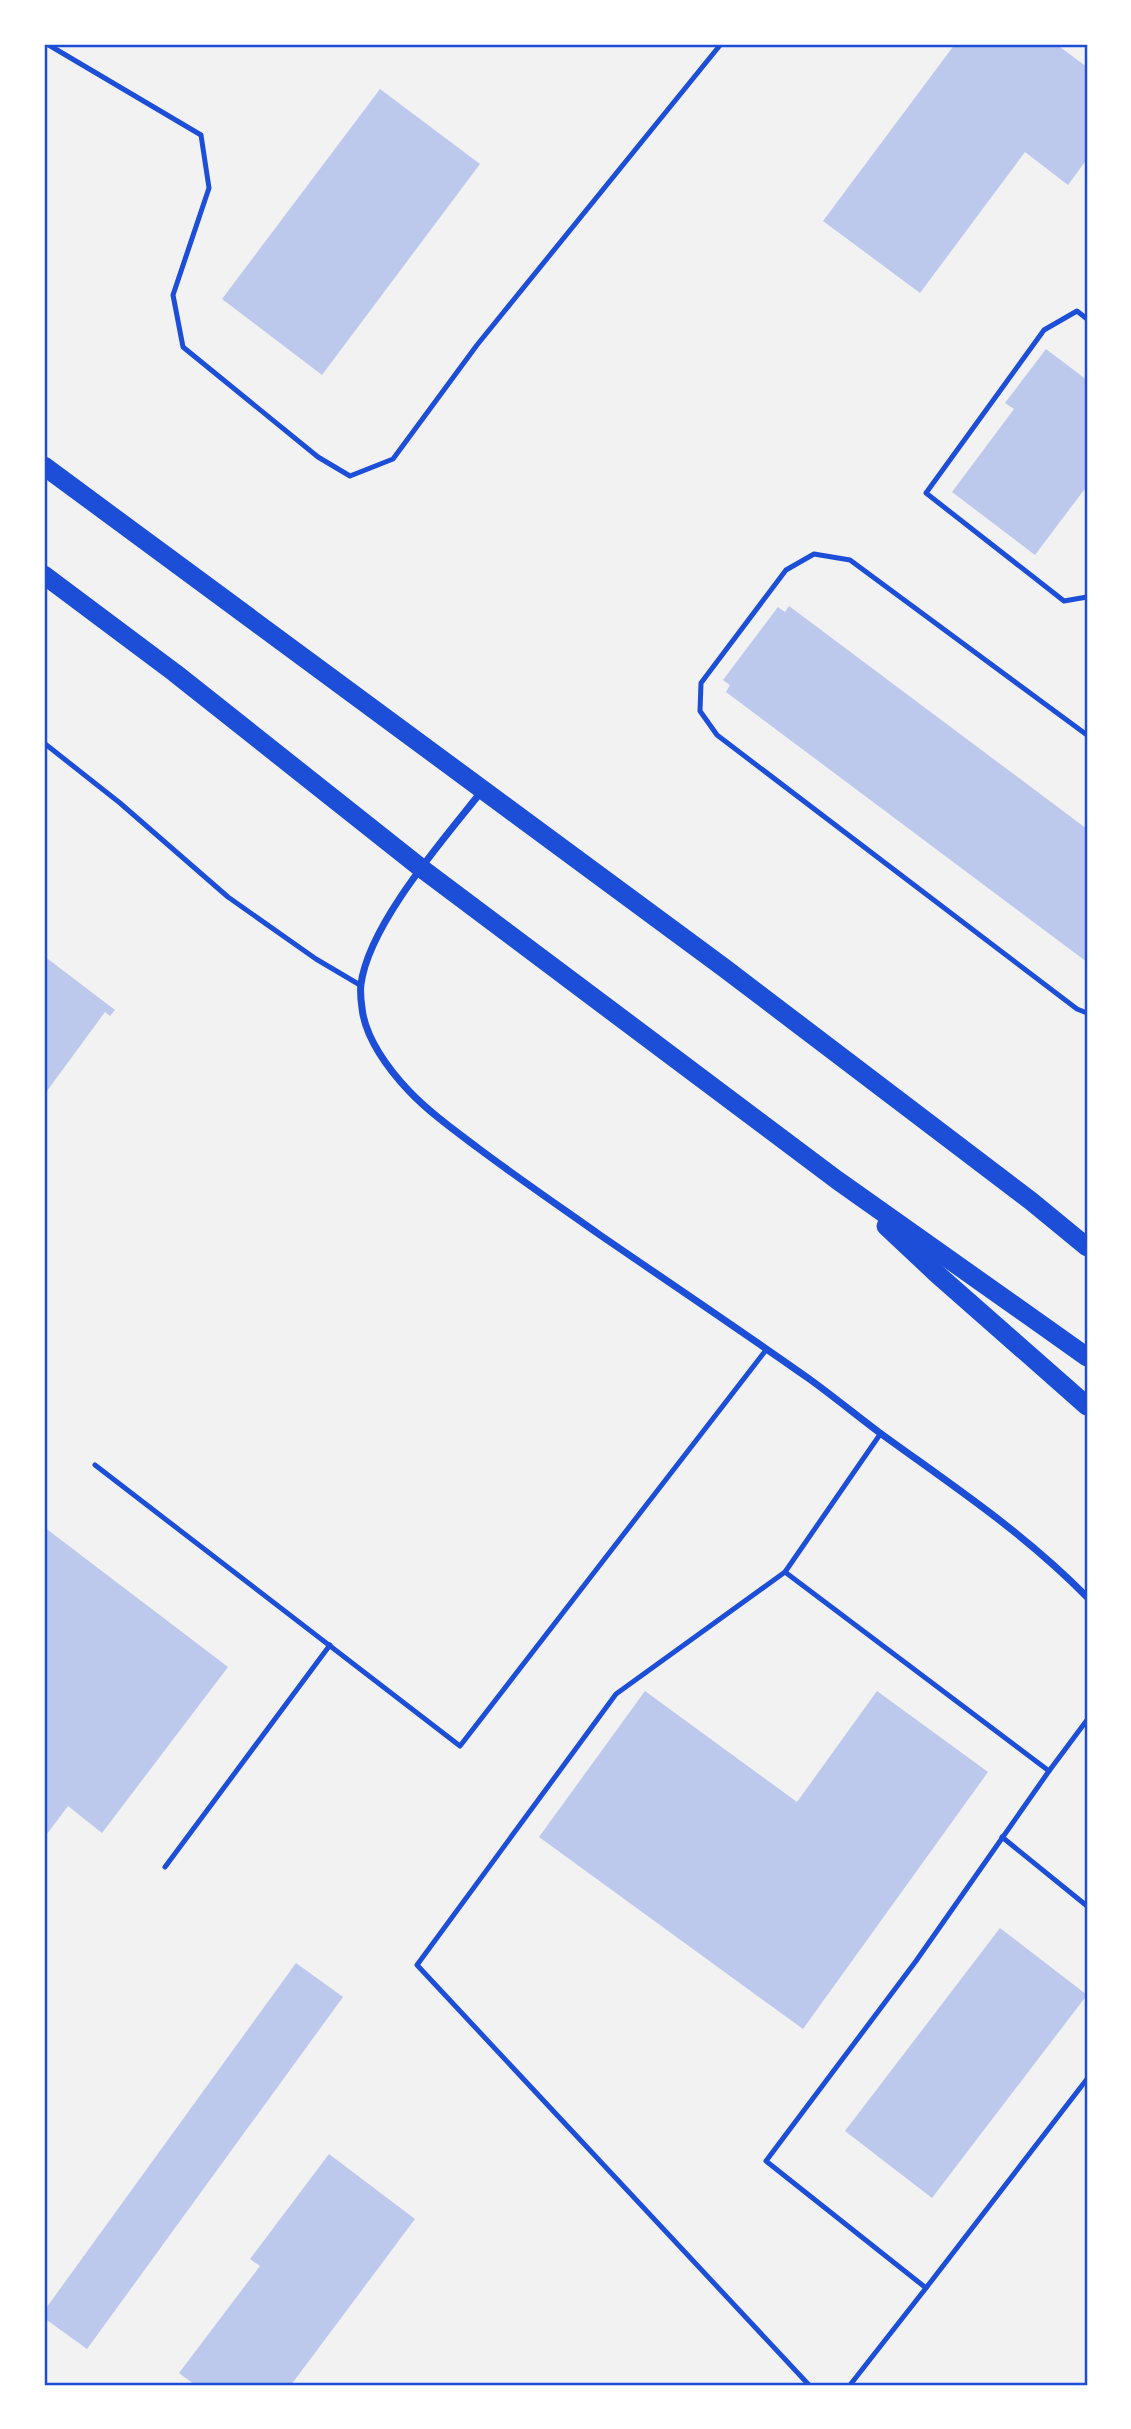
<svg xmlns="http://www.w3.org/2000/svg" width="1131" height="2429" viewBox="0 0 1131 2429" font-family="'Golos Text',sans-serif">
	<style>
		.building { fill: #bdc9ec }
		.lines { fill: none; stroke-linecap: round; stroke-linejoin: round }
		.service { stroke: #1d4ed8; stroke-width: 5 }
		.minor { stroke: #1d4ed8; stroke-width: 7 }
		.trunk { stroke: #1d4ed8; stroke-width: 19 }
		.neatline { fill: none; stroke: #1d4ed8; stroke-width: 2.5 }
	</style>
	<rect width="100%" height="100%" fill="#f2f2f2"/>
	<!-- building -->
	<g class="building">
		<path d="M955,44H1056L1087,67V159L1068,185L1025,152L920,293L823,221Z"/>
		<path d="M380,89L480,164L322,375L222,299Z"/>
		<path d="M1046,349L1087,380V486L1035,555L952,492L1014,409L1005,403Z"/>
		<path d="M789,606L1087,829V962L726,692L730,685L723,680L778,607L785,612Z"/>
		<path d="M44,956L115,1010L110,1016L105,1012L44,1095Z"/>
		<path d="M44,1527L228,1667L102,1833L68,1806L44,1838Z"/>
		<path d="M645,1691L797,1802L877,1691L988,1772L803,2029L539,1837Z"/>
		<path d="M1000,1928L1087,1995L932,2198L845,2131Z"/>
		<path d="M296,1963L343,1997L87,2349L44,2318V2311Z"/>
		<path d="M329,2154L415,2219L291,2385H195L179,2373L260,2266L250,2259Z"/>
	</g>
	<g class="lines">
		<!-- service -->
		<g class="service">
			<path d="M47,44L201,135L209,188L173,295L183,347L318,457L350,476L393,459L477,345L721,44"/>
			<path d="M1087,319L1077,311L1044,330L926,493L1064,601L1087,597"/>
			<path d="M1087,735L850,560L814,554L786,570L701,683L700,711L717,735L1077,1009L1087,1013"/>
			<path d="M44,743L120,803L228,897L316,959L360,985"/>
			<path d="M95,1465L460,1746L766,1350"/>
			<path d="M785,1572L1049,1771L1087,1720"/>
			<path d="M1049,1771L916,1961L766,2161L926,2288L1087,2079"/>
			<path d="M1002,1837L1087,1906"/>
			<path d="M165,1867L330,1645"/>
			<path d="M809,2385L417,1965L616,1694L785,1572L881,1433"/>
			<path d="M850,2385L926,2288"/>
		</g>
		<!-- minor -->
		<path class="minor" d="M481,792C443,840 369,924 361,984C360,991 361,1001 362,1008C365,1038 389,1070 409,1091C429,1112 454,1130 478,1148C518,1178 559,1206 600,1235C670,1283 740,1330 808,1378C833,1396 856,1415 880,1433C953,1486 1023,1532 1087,1597"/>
		<!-- trunk -->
		<g class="trunk">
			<path d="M44,466L723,967L1031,1201L1087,1247"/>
			<path d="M44,575L175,673L421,868L837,1180L1087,1357"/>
			<path d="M886,1226L936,1273L1087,1406"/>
		</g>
	</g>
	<!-- border -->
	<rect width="1131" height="2429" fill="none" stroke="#ffffff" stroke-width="91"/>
	<rect x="46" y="46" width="1040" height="2338" class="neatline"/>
</svg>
